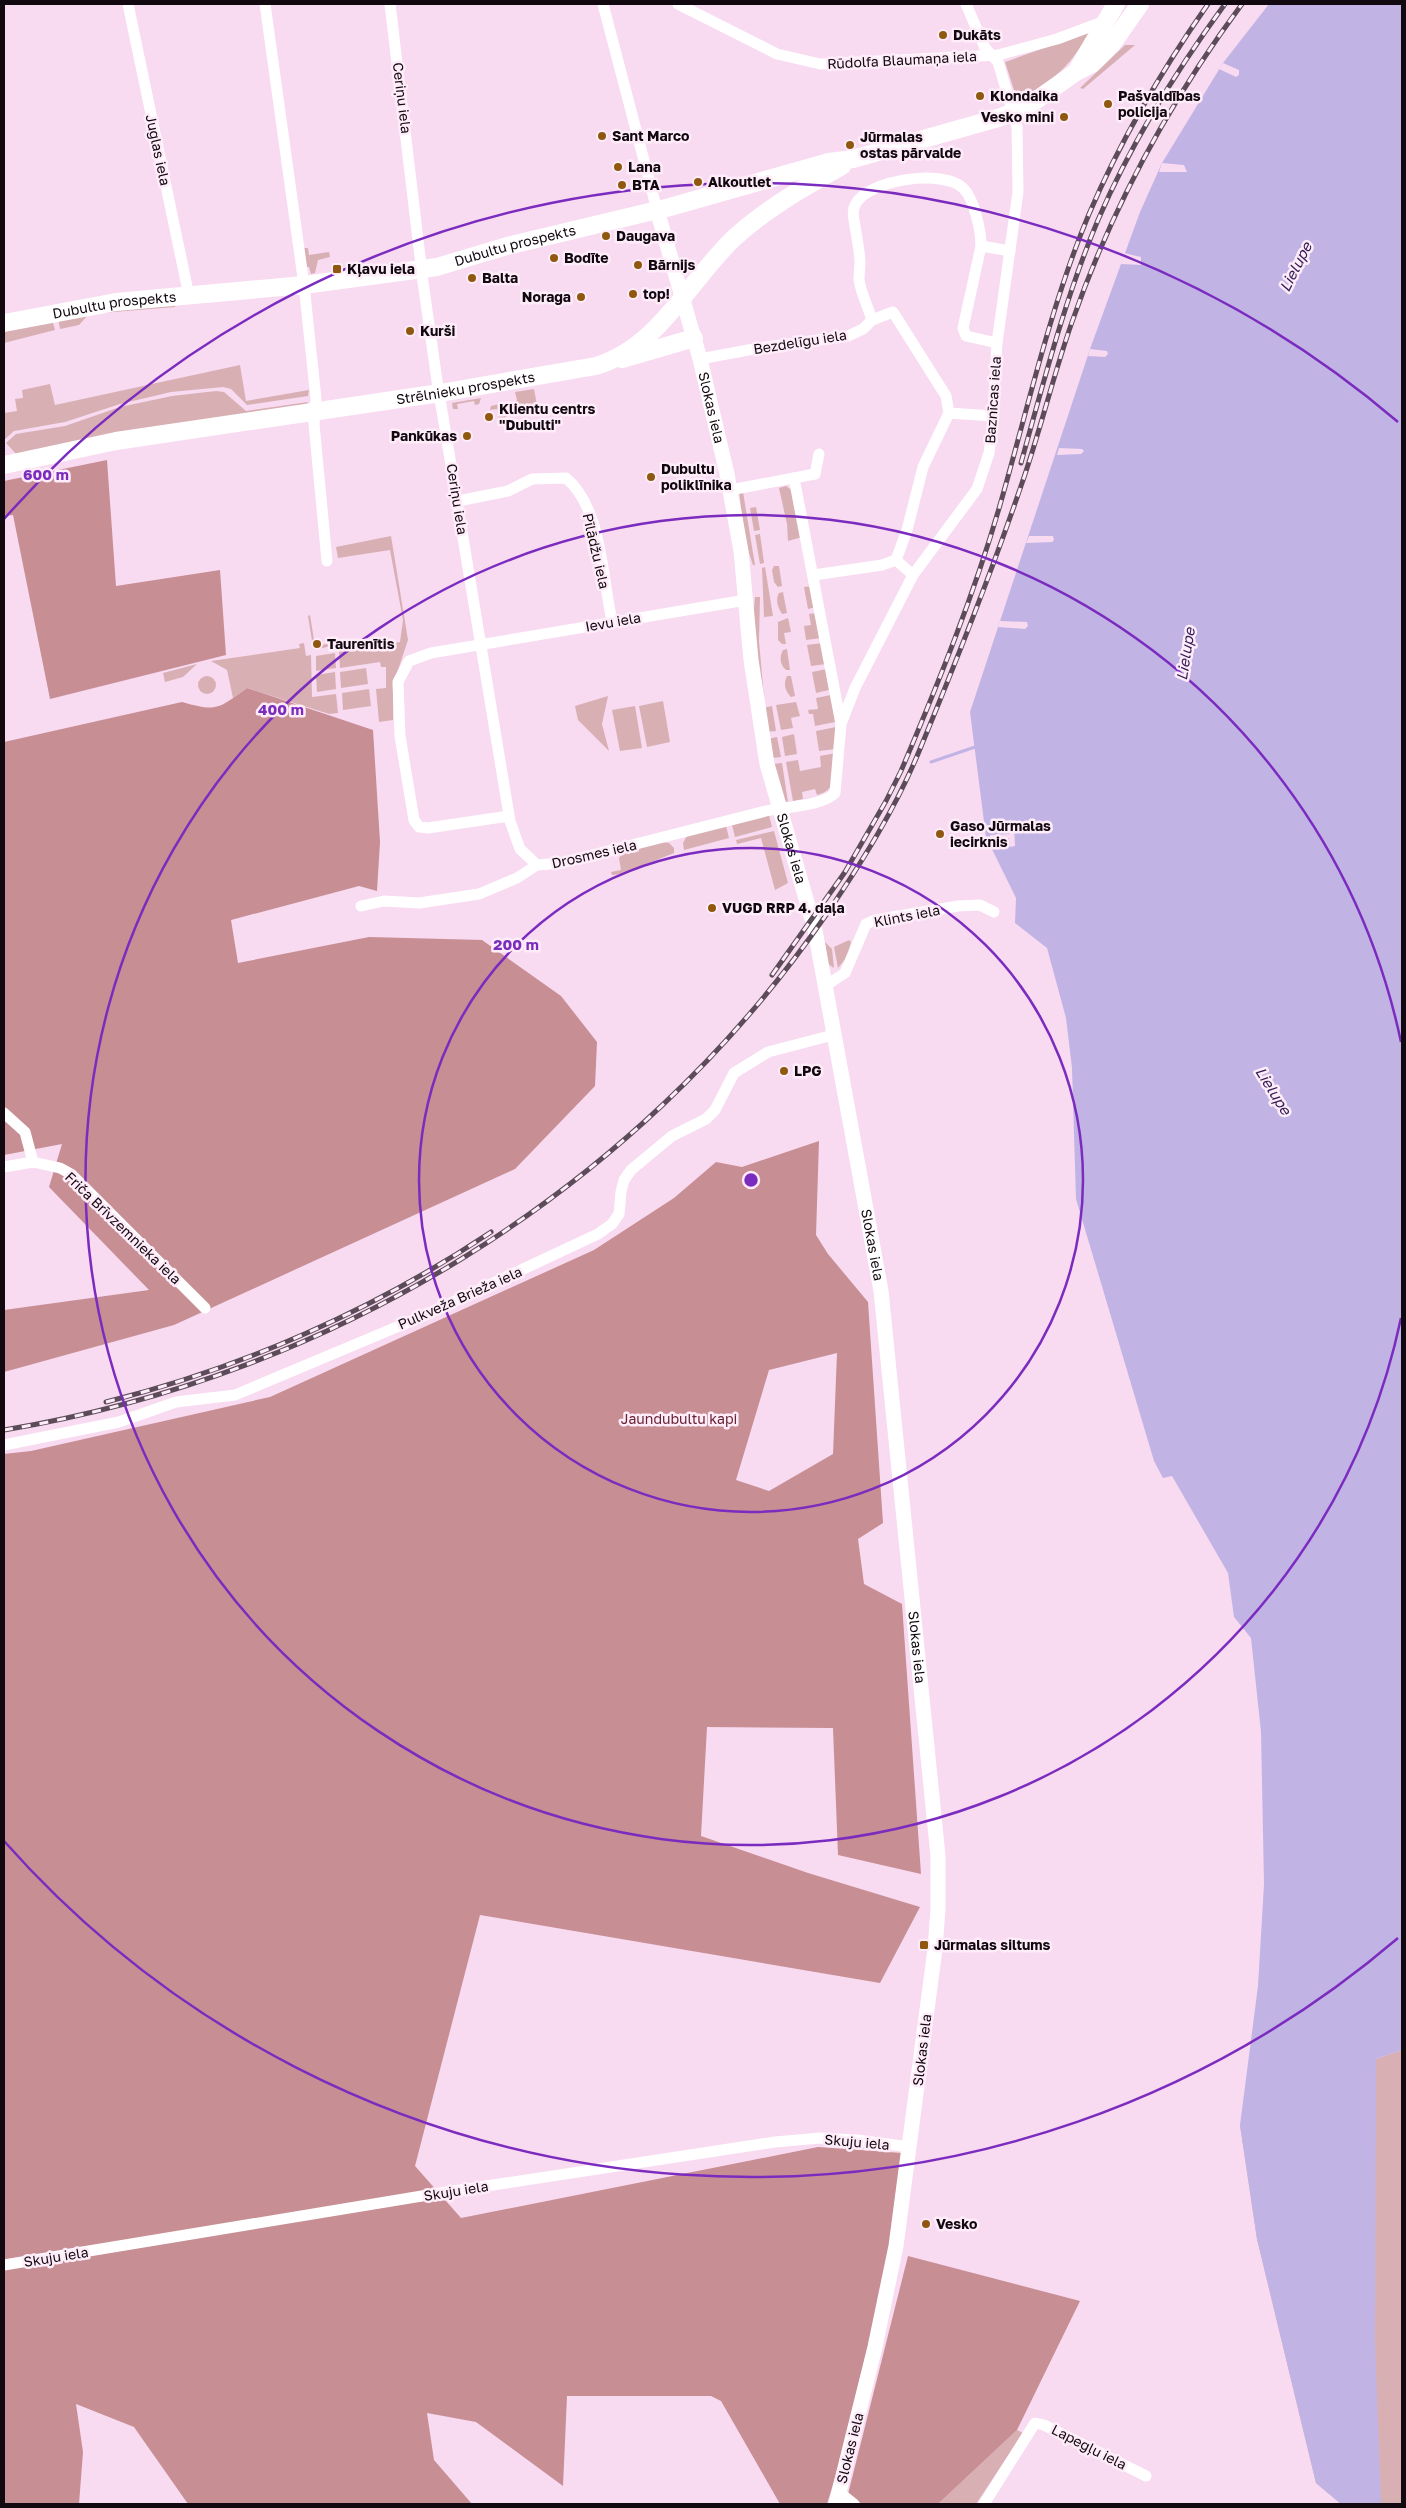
<svg xmlns="http://www.w3.org/2000/svg" width="1406" height="2508" viewBox="0 0 1406 2508" font-family="'Golos Text',sans-serif">
	<style>
		.green { fill: #d8b0b4 }
		.forest { fill: #c78e94; fill-rule: evenodd }
		.water { fill: #c1b4e5 }
		.pier { fill: #f8daf1 }
		.lines { fill: none; stroke-linecap: round; stroke-linejoin: round }
		.stream { stroke: #c1b4e5; stroke-width: 3 }
		.street { stroke: #fff; stroke-width: 11 }
		.secondary { stroke: #fff; stroke-width: 15 }
		.primary { stroke: #fff; stroke-width: 18 }
		.rail-casing { stroke: #5c4c59; stroke-width: 5 }
		.rail { stroke: #feecf9; stroke-width: 3; stroke-dasharray: 9; stroke-linecap: butt }
		.ring { fill: none; stroke: #7b2cbf; stroke-width: 2.5 }
		.poi-dot { fill: #90580f; stroke: #feecf9; stroke-width: 2 }
		.labels { text-anchor: middle; stroke-width: 5; stroke-linejoin: round; paint-order: stroke }
		.poi-label { font-size: 14px; font-weight: bold; fill: #120810; stroke: #feecf9; text-anchor: start }
		.street-label { font-size: 14px; fill: #120810; stroke: #feecf9 }
		.park-label { font-size: 14px; fill: #672130; stroke: #feecf9 }
		.water-label { font-size: 15px; font-style: italic; fill: #321c56; stroke: #feecf9 }
		.centre { fill: #7b2cbf; stroke: #feecf9; stroke-width: 2.5 }
		.ring-label { font-size: 15px; text-anchor: middle; font-weight: bold; fill: #7b2cbf; stroke: #feecf9; stroke-width: 5; stroke-linejoin: round; paint-order: stroke }
	</style>
	<rect width="100%" height="100%" fill="#f8daf1"/>
	<!-- green -->
	<g class="green">
		<path d="M1090,32C1070,65 1059,76 1026,96L1014,90L1005,62Z"/>
		<path d="M1125,45H1135L1083,89L1080,88Z"/>
		<path d="M304,248H308L309,255L329,252L330,257L318,260L315,273L311,274L309,267H306Z"/>
		<path d="M176,303L175,307L89,314L79,325L60,329L58,318L109,309Z"/>
		<path d="M52,319L55,330L4,343L5,329Z"/>
		<path d="M240,365L246,401L309,390L308,396L247,405L231,389L223,387L171,392L120,404L65,422L14,431L4,440V413L17,411L15,399L23,398L22,390L50,384L55,405Z"/>
		<path d="M534,389L538,411L512,416V407L517,400L515,392Z"/>
		<path d="M216,391L224,392L246,411L308,402L305,407L18,456L6,443L16,434L65,426L120,407L172,396Z"/>
		<path d="M481,398L479,404L475,405L474,401L457,404L458,409H453L452,403Z"/>
		<path d="M499,404L506,410L507,417L499,419L497,409L490,410L491,406Z"/>
		<path d="M786,486L793,491L802,537L788,541L787,524L779,488Z"/>
		<path d="M739,492H743L755,565H753L746,544Z"/>
		<path d="M756,507L760,530L754,531L750,508Z"/>
		<path d="M760,534L764,563L760,564L755,535Z"/>
		<path d="M391,536L408,640L393,685V720L379,722L376,689L386,688V667H381L380,662L340,668L339,651L400,642L403,620L390,550L338,558L336,547Z"/>
		<path d="M774,566H779L782,586L778,587L774,582L772,570Z"/>
		<path d="M765,567L773,616L764,617L762,568Z"/>
		<path d="M813,586L816,607L808,609L804,587Z"/>
		<path d="M783,592L787,613L782,614C778,608 775,599 779,593Z"/>
		<path d="M755,597H760L759,641L764,698L761,696L753,618Z"/>
		<path d="M817,613L822,638L806,640L804,626L811,625L809,614Z"/>
		<path d="M310,615L315,646L333,643L332,646L317,649L313,647L308,616Z"/>
		<path d="M788,618L791,632L784,633L786,644H782L778,640V622Z"/>
		<path d="M304,643L306,656L311,655L312,697L336,694L338,713L329,714L247,688L233,698L227,670L211,661L300,648L299,644Z"/>
		<path d="M822,643L826,664L811,666L807,645Z"/>
		<path d="M787,649L790,670H786C780,665 779,657 783,650Z"/>
		<path d="M335,653L336,668L316,671V656Z"/>
		<path d="M197,664L183,677L165,682L163,673Z"/>
		<path d="M366,668L368,684L341,688L340,672Z"/>
		<path d="M827,669L829,690L816,693L812,672Z"/>
		<path d="M335,672L336,689L317,692L316,675Z"/>
		<path d="M787,676H791L795,696L791,697C785,691 783,683 787,676Z"/>
		<circle cx="207" cy="685" r="9"/>
		<path d="M369,689L371,706L343,710L342,693Z"/>
		<path d="M831,695L835,722L815,726L813,714H809L808,710L818,709L816,698Z"/>
		<path d="M608,696L602,724L609,751L578,720L575,706Z"/>
		<path d="M663,701L670,742L647,747L639,706Z"/>
		<path d="M796,702L800,716L791,718L793,728L781,730L776,705Z"/>
		<path d="M635,706L642,748L620,751L612,710Z"/>
		<path d="M772,706L776,731L767,732L763,708Z"/>
		<path d="M836,727V749L819,751L816,731Z"/>
		<path d="M794,734L797,754L785,756L782,737Z"/>
		<path d="M777,737L781,757L772,758L768,739Z"/>
		<path d="M836,753C835,771 838,790 817,795L815,789L802,792L803,799L793,801L786,762L798,760L800,771L821,767L820,756Z"/>
		<path d="M782,763L788,802L782,800L773,764Z"/>
		<path d="M769,815L772,827L735,837L732,825Z"/>
		<path d="M726,826L729,838L684,850L683,843L687,836Z"/>
		<path d="M774,831L788,883L775,890L761,838L737,844L736,840Z"/>
		<path d="M663,842L669,843L674,848V853L622,874L612,875L611,872L621,870L619,858L623,853Z"/>
		<path d="M849,940L851,942L847,957L838,968L834,947Z"/>
		<path d="M825,942L832,949L834,968L828,964Z"/>
		<path d="M1402,2050V2504H1341L1316,2483L1257,2239L1240,2125L1376,2059Z"/>
		<path d="M1017,2430L1023,2433L976,2504H938Z"/>
	</g>
	<!-- forest -->
	<g class="forest">
		<path d="M107,460L116,586L220,570L226,655L50,699L13,515L4,516V481Z"/>
		<path d="M247,688L373,730L380,842L377,891L359,886L231,920L238,963L369,937L482,940L561,996L597,1042L595,1086L515,1169L174,1325L4,1372V1310L149,1290L49,1187L62,1144L4,1155V742L182,702C217,712 218,709 247,688Z"/>
		<path d="M819,1141L816,1235L828,1254L868,1302L883,1523L858,1539L864,1584L902,1604L921,1874L838,1855L833,1728L707,1727L701,1836L808,1873L920,1907L880,1983L480,1915L415,2166L461,2218L818,2147L902,2153L875,2347L827,2504H780L721,2401L711,2396H567L563,2486L476,2422L427,2413L434,2460L472,2504H188L134,2427L76,2404L83,2452L79,2504H4V1454L31,1451L270,1397L594,1250L674,1198L716,1162L742,1167ZM837,1353L833,1454L769,1491L736,1480L769,1370Z"/>
		<path d="M908,2256L1080,2301L1017,2430L938,2504H862L848,2494Z"/>
	</g>
	<!-- water -->
	<path class="water" d="M1269,4H1402V2050L1376,2059L1375,2343L1381,2504H1341L1316,2483L1257,2239L1240,2125L1258,1986L1264,1884L1261,1732L1251,1638L1234,1617L1228,1573L1172,1476L1163,1478L1154,1461L1076,1199L1072,1068L1066,1018L1047,948L1015,923L1016,898L986,837L970,712L1090,349L1140,212L1162,163L1223,63Z"/>
	<!-- pier -->
	<g class="pier">
		<path d="M1223,63L1239,70V75L1236,77L1219,69Z"/>
		<path d="M1162,163L1184,165L1187,172H1159Z"/>
		<path d="M1124,253L1141,257V265L1121,264Z"/>
		<path d="M1090,349L1107,351L1108,354L1105,357L1088,356Z"/>
		<path d="M1059,448L1082,449L1084,451L1081,454L1057,455Z"/>
		<path d="M1029,536H1053L1054,540L1052,542L1026,543Z"/>
		<path d="M1000,621L1027,622L1028,626L1025,629L998,627Z"/>
		<path d="M1014,825L1015,846L1010,847L1009,838L990,839V835L1009,834V826Z"/>
	</g>
	<g class="lines">
		<!-- stream -->
		<path class="stream" d="M931,762L978,746"/>
		<!-- street -->
		<g class="street">
			<path d="M128,4L189,296"/>
			<path d="M265,4L304,285L316,399L314,424L327,561"/>
			<path d="M390,4L423,282L437,381L510,821L520,849L537,865"/>
			<path d="M603,4L657,210"/>
			<path d="M678,4L777,54L820,64L998,55L1057,39L1105,21"/>
			<path d="M981,246L963,328L966,336L997,343"/>
			<path d="M872,320C868,307 861,293 859,280C859,274 860,267 860,261C859,247 856,233 854,220C853,215 853,209 855,205C867,179 944,169 963,188C974,198 981,231 981,246L1010,251"/>
			<path d="M700,359L759,348L848,336L863,329L872,320L893,312L946,396L949,413L923,467L907,530L896,560"/>
			<path d="M949,413L993,416"/>
			<path d="M794,478L841,724"/>
			<path d="M730,490L815,474L819,454"/>
			<path d="M458,501L508,491L532,479L566,478C602,508 602,577 612,621"/>
			<path d="M814,575L882,565L896,560L913,575"/>
			<path d="M509,816L428,828L419,827L414,820L400,736L398,682L409,661L431,653L746,600"/>
			<path d="M361,906L384,901L419,903L479,894L517,878L537,865L561,863L766,811C784,807 823,806 835,793L841,724L855,688L913,575L977,489L989,453L992,430L997,343L1018,192L1017,127L998,62L985,48L966,4"/>
			<path d="M825,986L845,973L866,924L875,920L958,906L980,905L994,912"/>
			<path d="M4,1113L25,1132L33,1162L60,1168L71,1174L205,1308"/>
			<path d="M4,1167L33,1162"/>
			<path d="M4,1445L119,1422L176,1402L235,1395L423,1316L598,1234L612,1224L619,1214L621,1192L624,1180L631,1170L672,1136L706,1119L715,1110L734,1073L768,1052L833,1035"/>
			<path d="M4,2265L434,2194L775,2142L820,2138L857,2140L910,2147"/>
			<path d="M839,2492L854,2504"/>
			<path d="M984,2504L1035,2423L1044,2425L1146,2476"/>
		</g>
		<!-- secondary -->
		<path class="secondary" id="s1" d="M657,210L700,359L727,474L741,551L751,660L767,764L815,930L881,1291L938,1856V1909L935,1949L896,2246L875,2347L836,2504"/>
		<!-- primary -->
		<g class="primary">
			<path d="M1076,72L1116,4"/>
			<path id="s2" d="M4,323L116,302L304,285L437,267L507,246L670,207L829,162L853,159L998,118L1028,106L1076,72L1092,64L1112,44L1140,4"/>
			<path d="M622,359L694,338"/>
			<path id="s3" d="M4,465L116,441L440,393L596,366C659,347 689,281 734,238C767,208 803,188 842,166"/>
		</g>
		<!-- rail casing -->
		<g class="rail-casing">
			<g id="rail">
				<path d="M1021,463C1044,381 1065,298 1098,220C1131,143 1176,71 1225,4"/>
				<path d="M772,975L845,872L886,801L901,771C938,684 974,595 1000,505C1028,408 1050,307 1089,214C1121,139 1162,70 1208,4"/>
				<path d="M106,1402C242,1368 374,1310 491,1232"/>
				<path d="M4,1430C333,1376 636,1190 826,915C862,862 896,808 920,749C956,662 991,574 1021,486C1040,432 1053,376 1072,322C1112,207 1170,101 1242,4"/>
			</g>
		</g>
		<!-- rail -->
		<use href="#rail" class="rail"/>
	</g>
	<!-- distance rings -->
	<g class="ring">
		<circle cx="751" cy="1180" r="332"/>
		<path d="M1401 1318A665 665 0 1 1 1401 1042"/>
		<path d="M1398 1938A997 997 0 0 1 4 1841M4 519A997 997 0 0 1 1398 422"/>
	</g>
	<!-- markers -->
	<g class="poi-dot">
		<circle cx="943" cy="35" r="5"/>
		<circle cx="980" cy="96" r="5"/>
		<circle cx="1108" cy="104" r="5"/>
		<circle cx="1064" cy="117" r="5"/>
		<circle cx="602" cy="136" r="5"/>
		<circle cx="850" cy="145" r="5"/>
		<circle cx="618" cy="167" r="5"/>
		<circle cx="698" cy="182" r="5"/>
		<circle cx="622" cy="185" r="5"/>
		<circle cx="606" cy="236" r="5"/>
		<circle cx="554" cy="258" r="5"/>
		<circle cx="638" cy="265" r="5"/>
		<rect x="332" y="264" width="10" height="10" rx="2.5"/>
		<circle cx="472" cy="278" r="5"/>
		<circle cx="633" cy="294" r="5"/>
		<circle cx="581" cy="297" r="5"/>
		<circle cx="410" cy="331" r="5"/>
		<circle cx="489" cy="417" r="5"/>
		<circle cx="467" cy="436" r="5"/>
		<circle cx="651" cy="477" r="5"/>
		<circle cx="317" cy="644" r="5"/>
		<circle cx="940" cy="834" r="5"/>
		<circle cx="712" cy="908" r="5"/>
		<circle cx="784" cy="1071" r="5"/>
		<rect x="919" y="1940" width="10" height="10" rx="2.5"/>
		<circle cx="926" cy="2224" r="5"/>
	</g>
	<g class="labels">
		<!-- poi labels -->
		<g class="poi-label">
			<text x="953" y="40">Dukāts</text>
			<text x="990" y="101">Klondaika</text>
			<text x="1118" y="101">Pašvaldības<tspan x="1118" dy="16">policija</tspan></text>
			<text x="1054" y="122" text-anchor="end">Vesko mini</text>
			<text x="612" y="141">Sant Marco</text>
			<text x="860" y="142">Jūrmalas<tspan x="860" dy="16">ostas pārvalde</tspan></text>
			<text x="628" y="172">Lana</text>
			<text x="708" y="187">Alkoutlet</text>
			<text x="632" y="190">BTA</text>
			<text x="616" y="241">Daugava</text>
			<text x="564" y="263">Bodīte</text>
			<text x="648" y="270">Bārnijs</text>
			<text x="347" y="274">Kļavu iela</text>
			<text x="482" y="283">Balta</text>
			<text x="643" y="299">top!</text>
			<text x="571" y="302" text-anchor="end">Noraga</text>
			<text x="420" y="336">Kurši</text>
			<text x="499" y="414">Klientu centrs<tspan x="499" dy="16">"Dubulti"</tspan></text>
			<text x="457" y="441" text-anchor="end">Pankūkas</text>
			<text x="661" y="474">Dubultu<tspan x="661" dy="16">poliklīnika</tspan></text>
			<text x="327" y="649">Taurenītis</text>
			<text x="950" y="831">Gaso Jūrmalas<tspan x="950" dy="16">iecirknis</tspan></text>
			<text x="722" y="913">VUGD RRP 4. daļa</text>
			<text x="794" y="1076">LPG</text>
			<text x="934" y="1950">Jūrmalas siltums</text>
			<text x="936" y="2229">Vesko</text>
		</g>
		<!-- street labels -->
		<g class="street-label">
			<text transform="translate(902 60) rotate(-3)" y="5">Rūdolfa Blaumaņa iela</text>
			<text transform="translate(402 98) rotate(83)" y="5">Ceriņu iela</text>
			<text transform="translate(158 150) rotate(78)" y="5">Juglas iela</text>
			<text dy="5" stroke="none"><textPath href="#s2" startOffset="518">Dubultu prospekts</textPath></text>
			<text dy="5" stroke="none"><textPath href="#s2" startOffset="112">Dubultu prospekts</textPath></text>
			<text transform="translate(800 342) rotate(-9)" y="5">Bezdelīgu iela</text>
			<text dy="5" stroke="none"><textPath href="#s3" startOffset="468">Strēlnieku prospekts</textPath></text>
			<text transform="translate(993 400) rotate(-86)" y="5">Baznīcas iela</text>
			<text dy="5" stroke="none"><textPath href="#s1" startOffset="205">Slokas iela</textPath></text>
			<text transform="translate(457 499) rotate(81)" y="5">Ceriņu iela</text>
			<text transform="translate(596 551) rotate(77)" y="5">Pīlādžu iela</text>
			<text transform="translate(613 622) rotate(-10)" y="5">Ievu iela</text>
			<text dy="5" stroke="none"><textPath href="#s1" startOffset="654">Slokas iela</textPath></text>
			<text transform="translate(594 854) rotate(-13)" y="5">Drosmes iela</text>
			<text transform="translate(907 916) rotate(-11)" y="5">Klints iela</text>
			<text transform="translate(123 1228) rotate(44)" y="5">Friča Brīvzemnieka iela</text>
			<text dy="5" stroke="none"><textPath href="#s1" startOffset="1059">Slokas iela</textPath></text>
			<text transform="translate(460 1298) rotate(-24)" y="5">Pulkveža Brieža iela</text>
			<text dy="5" stroke="none"><textPath href="#s1" startOffset="1464">Slokas iela</textPath></text>
			<text transform="translate(922 2050) rotate(-83)" y="5">Slokas iela</text>
			<text transform="translate(857 2142) rotate(5)" y="5">Skuju iela</text>
			<text transform="translate(456 2191) rotate(-9)" y="5">Skuju iela</text>
			<text transform="translate(56 2257) rotate(-9)" y="5">Skuju iela</text>
			<text transform="translate(1089 2447) rotate(27)" y="5">Lapegļu iela</text>
			<text transform="translate(850 2448) rotate(-76)" y="5">Slokas iela</text>
		</g>
		<!-- park labels -->
		<g class="park-label">
			<text x="679" y="1424">Jaundubultu kapi</text>
		</g>
		<!-- water labels -->
		<g class="water-label">
			<text transform="translate(1296 267) rotate(-63)" y="5">Lielupe</text>
			<text transform="translate(1186 654) rotate(-81)" y="5">Lielupe</text>
			<text transform="translate(1273 1091) rotate(58)" y="5">Lielupe</text>
		</g>
	</g>
	<circle cx="751" cy="1180" r="8" class="centre"/>
	<g class="ring-label">
		<text x="46" y="480">600 m</text>
		<text x="281" y="715">400 m</text>
		<text x="516" y="950">200 m</text>
	</g>
	<!-- border -->
	<rect width="1406" height="2508" fill="none" stroke="#120810" stroke-width="10"/>
</svg>
